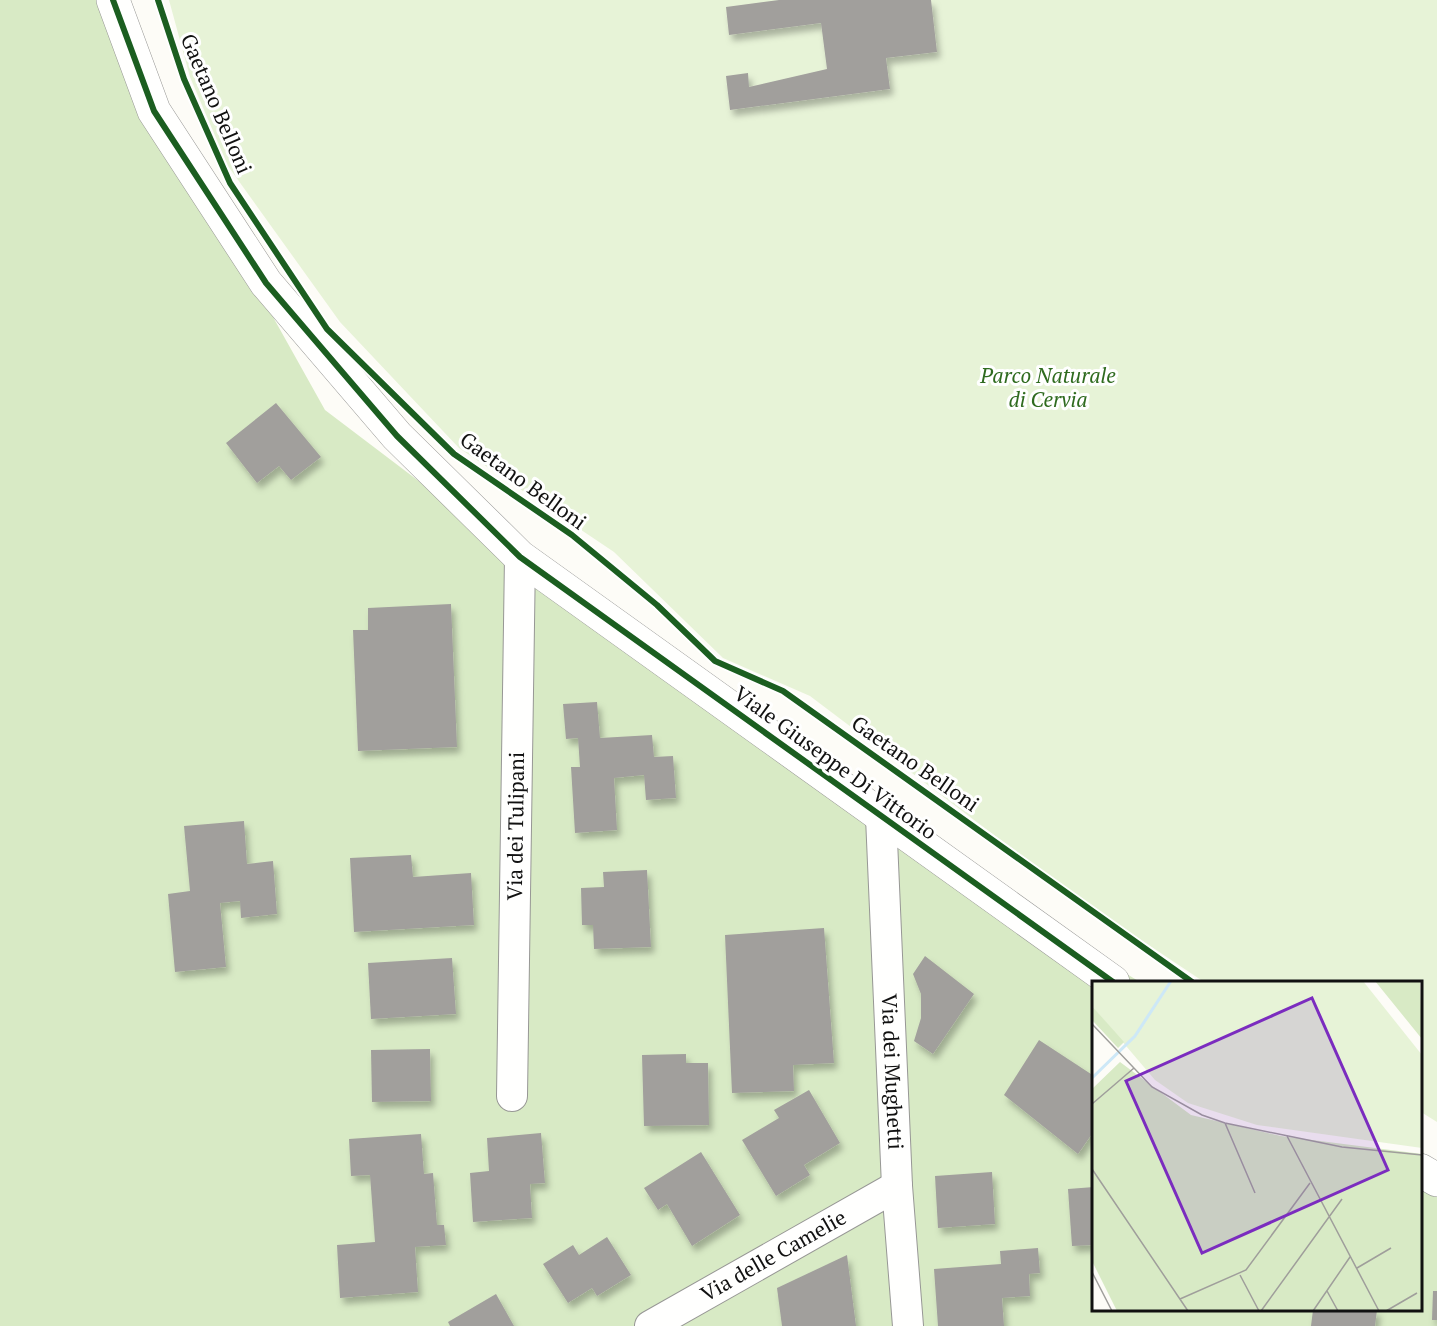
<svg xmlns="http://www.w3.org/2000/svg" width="1437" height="1326" viewBox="0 0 1437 1326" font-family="'PT Serif',serif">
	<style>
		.green { fill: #e7f3d7 }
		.forest { fill: #d8eac5 }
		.building { fill: #a19f9c; filter: url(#shadow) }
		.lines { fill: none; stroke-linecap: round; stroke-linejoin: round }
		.minor-casing { stroke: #979795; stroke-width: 32 }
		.tertiary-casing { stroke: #979795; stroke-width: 34 }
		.minor { stroke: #fffffe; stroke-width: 30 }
		.tertiary { stroke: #fffffe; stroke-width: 33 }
		.cycleway-casing { stroke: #fff; stroke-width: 10 }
		.cycleway { stroke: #1b5e20; stroke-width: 6 }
		.labels { text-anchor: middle; stroke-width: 6; stroke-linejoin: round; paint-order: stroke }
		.street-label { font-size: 21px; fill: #111; stroke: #fff }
		.park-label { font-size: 21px; font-style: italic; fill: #2f6b1f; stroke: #fff }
		.inset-river { fill: none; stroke: #cde8f7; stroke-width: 3 }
		.inset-road { fill: none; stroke: #9f9e9b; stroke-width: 1.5 }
		.view { fill: #7b2cbf; fill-opacity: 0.15; stroke: #7b2cbf; stroke-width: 3 }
		.inset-edge { fill: none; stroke: #111; stroke-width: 3 }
	</style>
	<defs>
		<filter id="shadow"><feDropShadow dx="3.5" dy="6" stdDeviation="3" flood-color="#0004"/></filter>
	</defs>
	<rect width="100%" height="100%" fill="#fdfcf7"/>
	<!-- green -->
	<path class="green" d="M169,0H1437V1122L1421,1112L1420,982H1204L1095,909L990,832L810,696L723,658L614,552L459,448L340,322L228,166L190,77Z"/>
	<!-- forest -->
	<path class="forest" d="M0,0H96L325,410L842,802L1140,982H1094V1310H1420L1421,1152L1437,1162V1326H0Z"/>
	<!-- building -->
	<g class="building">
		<path d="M779,0H931L937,52L886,58L890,89L730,110L726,76L748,73L749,87L827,69L821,23L729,35L726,7Z"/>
		<path d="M276,403L321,457L291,480L279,466L257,483L226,443Z"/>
		<path d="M451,604L457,747L358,751L353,630H368V608Z"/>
		<path d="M597,702L600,738L652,735L654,757L673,756L676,798L646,800L644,775L614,778L617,830L575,833L571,767H580L578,738L566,739L563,704Z"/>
		<path d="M244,821L247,864L273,861L277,914L241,918L240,901L220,903L226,967L175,972L168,894L190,891L184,826Z"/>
		<path d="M411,855L413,877L471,873L474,925L354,932L350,858Z"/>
		<path d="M647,870L651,947L594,949L593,925H582L581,888L604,887L603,872Z"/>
		<path d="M824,928L834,1063L793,1065L794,1091L732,1093L725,935Z"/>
		<path d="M925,956L974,994L933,1054L914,1041L921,1018V994L913,974Z"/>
		<path d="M452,958L456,1014L371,1019L368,963Z"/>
		<path d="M1039,1040L1094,1076V1131L1078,1154L1004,1095Z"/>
		<path d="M430,1049L431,1101L372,1102L371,1050Z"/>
		<path d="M686,1054V1063H708L709,1125L644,1126L642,1055Z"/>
		<path d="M809,1090L840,1143L804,1165L810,1175L776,1196L742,1140L779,1118L774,1110Z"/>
		<path d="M541,1133L545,1183L530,1184L532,1218L473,1222L470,1173L489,1171L487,1138Z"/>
		<path d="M421,1134L424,1174L433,1173L437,1225H444L446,1245L415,1247L418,1292L340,1298L337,1245L375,1242L370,1175L351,1176L349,1139Z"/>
		<path d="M701,1152L740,1215L692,1246L667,1204L658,1210L644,1188Z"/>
		<path d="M992,1172L995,1224L938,1228L935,1176Z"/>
		<path d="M1094,1187V1245L1072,1246L1068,1189Z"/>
		<path d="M607,1237L631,1275L597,1296L592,1288L568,1303L543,1264L573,1245L579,1255Z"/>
		<path d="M1038,1248L1040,1273L1029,1274L1030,1296L1002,1298L1004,1326H938L934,1269L1001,1264L1000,1251Z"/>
		<path d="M847,1255L856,1326H782L777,1288Z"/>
		<path d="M1433,1291H1437V1320H1432Z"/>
		<path d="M496,1294L514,1326H450L448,1322Z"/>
		<path d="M1313,1310H1377L1375,1326H1311Z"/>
	</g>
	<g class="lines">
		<!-- minor casing -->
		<g class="minor-casing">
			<g id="minor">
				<path id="s1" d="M881,817L897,1186L908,1326"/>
				<path id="s2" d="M512,1096L520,557"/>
				<path id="s3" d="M650,1326L897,1186"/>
			</g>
		</g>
		<!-- tertiary casing -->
		<g class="tertiary-casing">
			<g id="tertiary">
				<path d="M113,0L154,111L266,283L397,436L520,557L1113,982"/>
				<path d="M1420,1170L1437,1180"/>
			</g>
		</g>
		<!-- minor -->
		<use href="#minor" class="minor"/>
		<!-- tertiary -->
		<use href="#tertiary" class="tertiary"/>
		<!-- cycleway casing -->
		<g class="cycleway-casing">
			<g id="cycleway">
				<path d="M113,0L154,111L266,283L397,436L520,557L1113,982"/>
				<path d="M158,0L184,79L230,183L327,329L454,454L572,535L657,605L715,661L783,691L1192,982"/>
			</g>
		</g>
		<!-- cycleway -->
		<use href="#cycleway" class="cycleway"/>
	</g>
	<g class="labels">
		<!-- street labels -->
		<g class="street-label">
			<text transform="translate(216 104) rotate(67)" y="7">Gaetano Belloni</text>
			<text transform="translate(523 481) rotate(36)" y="7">Gaetano Belloni</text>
			<text transform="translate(835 763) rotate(36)" y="7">Viale Giuseppe Di Vittorio</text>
			<text transform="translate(915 764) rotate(35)" y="7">Gaetano Belloni</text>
			<text dy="7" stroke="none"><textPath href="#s2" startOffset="270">Via dei Tulipani</textPath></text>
			<text dy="7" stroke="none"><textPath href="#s1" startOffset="255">Via dei Mughetti</textPath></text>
			<text dy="7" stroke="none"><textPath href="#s3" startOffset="142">Via delle Camelie</textPath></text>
		</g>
		<!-- park labels -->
		<g class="park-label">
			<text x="1048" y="383">Parco Naturale<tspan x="1048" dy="24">di Cervia</tspan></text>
		</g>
	</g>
	<!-- overview -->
	<g transform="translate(1092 981)">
		<rect width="330" height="330" fill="#fdfcf7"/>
		<path d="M0,0H271L330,74V167L165,144L96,122L63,99L0,25Z" fill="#e7f3d7"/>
		<path d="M283,0H328L330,58ZM0,25L32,61L26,67L0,39ZM28,81L99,134L189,155L330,173V330H25L0,280V108Z" fill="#d8eac5"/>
		<path class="inset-river" d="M0,97L43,55L79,0"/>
		<path class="inset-road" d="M0,43L60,106L110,134L133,142L250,166L330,174M0,123L42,87M133,142L163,212M195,155L287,330M0,188L96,330M265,287L299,267M0,291L20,330M148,294L167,330M235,310L246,330M88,318L154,289L218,202M169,330L250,218M221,330L258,276M294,330L325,312"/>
		<path class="view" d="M220,17L296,189L110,272L34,100Z"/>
		<rect width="330" height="330" class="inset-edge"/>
	</g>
</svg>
